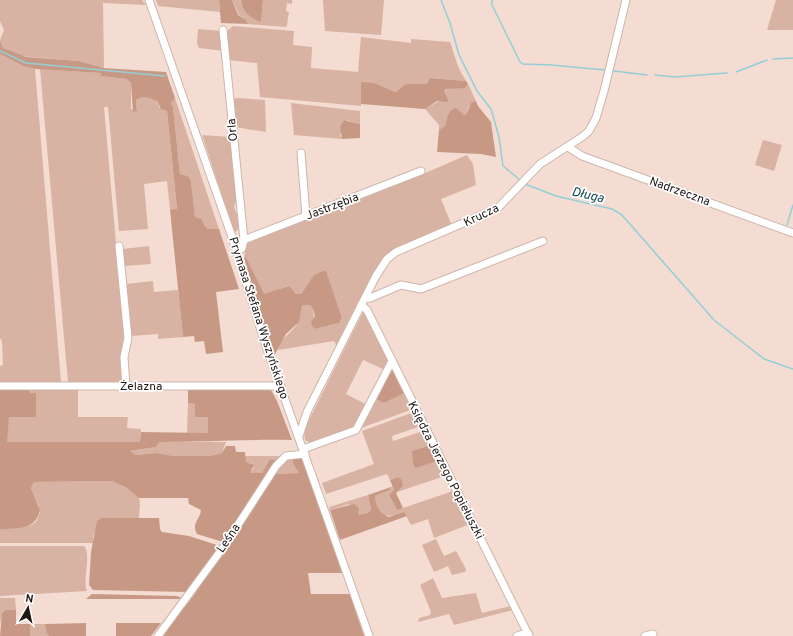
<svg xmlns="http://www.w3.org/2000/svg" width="793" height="636" viewBox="0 0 793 636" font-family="Overpass,sans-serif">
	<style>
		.green { fill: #d8b2a2 }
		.forest { fill: #c79985 }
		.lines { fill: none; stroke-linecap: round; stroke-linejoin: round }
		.stream { stroke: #93cfd7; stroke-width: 1.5 }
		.minor-casing { stroke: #ccb5ab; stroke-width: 9 }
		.minor { stroke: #fff; stroke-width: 7 }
		.labels { text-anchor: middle; stroke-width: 3.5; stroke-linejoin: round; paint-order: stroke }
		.street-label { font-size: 12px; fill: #1f1613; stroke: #fff }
		.water-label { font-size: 13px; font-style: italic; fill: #053f45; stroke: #fff }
	</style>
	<rect width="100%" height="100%" fill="#f4dcd2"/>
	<!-- green -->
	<g class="green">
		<path d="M0,0H142L146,5L103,3L104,68L79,61L20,56L3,48L0,40L4,30L0,21Z"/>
		<path d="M156,0H219L220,12L158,6Z"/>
		<path d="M232,0H241L242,3L261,22L263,0H292V4L287,3L286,11L289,12L287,25L286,27L248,24L246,20L239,15Z"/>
		<path d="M323,0H384L381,35L325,31Z"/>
		<path d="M776,0H793V30H767Z"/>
		<path d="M233,26L294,31L293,45L312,47L311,68L358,72L361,37L411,43V39L450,42L459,69L466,81L431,78L427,84H411L397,92L373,83H361V106L260,97L257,63L228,60L226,32Z"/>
		<path d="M198,29L222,31L224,51L199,48L197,43Z"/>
		<path d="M0,54L23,66L35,69L61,382L0,383V366L3,365L2,341L0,338Z"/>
		<path d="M40,69L101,73V76L126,79L131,83V109L137,111L136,100C142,93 150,98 157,101L159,107L167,111L177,210H170L167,181L144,184L148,229L119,231L108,107H104L124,335L121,354L122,383L68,382Z"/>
		<path d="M468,84L476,101L469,106L467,113L462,115L458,110L446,125L439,130V125L425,109L446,97L444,91L449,88H465Z"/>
		<path d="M175,98L219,229H208L205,226L203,220L195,217L191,181L188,176L180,174L173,107L171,103Z"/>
		<path d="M237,98L265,100L266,132L235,127L233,99Z"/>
		<path d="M291,103L360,111V124L346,120L340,135L342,139L294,135Z"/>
		<path d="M202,135L231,137L237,199L234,207C237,215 242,221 237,231L234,232Z"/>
		<path d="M763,140L782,145L774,171L755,165Z"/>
		<path d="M467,155L473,164L476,185L441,199L452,226L390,252L380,262L337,346L334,341L278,350C280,339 288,335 295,327C301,321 298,312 302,305H310L313,309L315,329L339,323L342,318L326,270L313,277L301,294H296L288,286L264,295L246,257L244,258L247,242L423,174Z"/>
		<path d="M149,246L151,264L124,266L123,249Z"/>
		<path d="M153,281L154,292L178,290L183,337L158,339V334L131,336L126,284Z"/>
		<path d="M363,312L388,360L385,370L363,360L346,394L367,405L353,429L311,443L305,440L304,430Z"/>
		<path d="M29,389H78V417H128L127,428L141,429L140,442H6L9,417L36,393H30Z"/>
		<path d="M405,393L413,409L361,428L375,398L384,403Z"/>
		<path d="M188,403L195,404L208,417V433H187Z"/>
		<path d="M414,412L421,426L392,436L393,441L423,431L430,445L412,451L415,467L438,461L445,476L397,492V490L402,488L398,477L390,480L387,474L326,494L322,483L374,464L362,431Z"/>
		<path d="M158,442H226L222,453L210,456H174L156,453L136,455L130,451L156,447Z"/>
		<path d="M245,456H280L278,461L270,459L262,473H249L254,468L252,464L246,462Z"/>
		<path d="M293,456L299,473L274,474L284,459Z"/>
		<path d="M112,481C120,483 136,490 139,498C141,503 139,512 139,518H101L93,536L94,543H0V530L29,526L36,522L40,512L39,506L31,488L34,482Z"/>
		<path d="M391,487H393L394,490L391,499L397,510L453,491L470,524L434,538L428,519L411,525L404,512C389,519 374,517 375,496L390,490Z"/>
		<path d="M368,495L371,510L367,513L358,515L349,504L330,510L329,507Z"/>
		<path d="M436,539L444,556L456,551L466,569L465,572L452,575L448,566L434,572L422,545Z"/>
		<path d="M0,546H84C92,555 82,579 87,591L0,596Z"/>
		<path d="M433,578L442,598L476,593L482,613L511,606L513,610L454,625L449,614L418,622L419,618L430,615L431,612L420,585Z"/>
		<path d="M0,598H15L16,610L3,611L0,624Z"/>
		<path d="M30,624H45L46,632L49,636H30Z"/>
	</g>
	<!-- forest -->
	<g class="forest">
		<path d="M219,0H232L238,15L246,20L248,24L221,23Z"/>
		<path d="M241,0H263L261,22C249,17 244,13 241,0Z"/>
		<path d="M0,40L3,48L26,57L79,61L104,68L166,72L175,98L171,103L173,107L180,174L188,176L191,181L195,217L202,219L205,226L208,229H219L239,289L216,292L223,352L206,354L204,341L195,342L194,336L183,337L170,210L177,209L167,111L161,109L157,101C150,98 142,94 136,100L137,111L133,112L131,83L126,79L101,76V73L35,69L23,66L0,54Z"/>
		<path d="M430,78L466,81L468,84L465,88L446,89L444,91L448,100L447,102L437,101L425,109L361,104V82L374,83L396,92L406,84H427Z"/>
		<path d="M476,101L478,106L491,122L496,157L481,154L437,152L439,130L446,125C447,118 448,110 456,108L464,115L467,113L471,103Z"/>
		<path d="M344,120L360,124V138L342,139L340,127Z"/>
		<path d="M246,257L264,294L289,286L296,294H301L314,275L326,270L342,318L339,323L315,329L312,326L311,322L315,316L313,309L310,305H302L299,322L286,334L274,356L244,258Z"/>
		<path d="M391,370H393L405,393L384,403L376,399Z"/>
		<path d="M270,388L277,401L292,440C247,439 203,442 159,442L156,447L130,451L136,455L156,453L174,456H210L222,453L226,446H235L236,452H245L246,462L254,465L250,473H262L270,459L278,461L223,542L197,534C191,523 200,520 201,510L189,504L188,498H139L126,487L112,481L34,482L31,488L40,510C35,531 19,527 0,530V389H29L30,393H36V417H9L7,442H140L141,432L208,433V417H195V404L188,403V390Z"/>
		<path d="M430,445L438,461L415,468L413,463L412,451Z"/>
		<path d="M293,456H301L343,573H308L311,594H350L364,636H162L194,595L274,474L299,473L293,463Z"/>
		<path d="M398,477L401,479L403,486L396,493L403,508L397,510L389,495L394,490L390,480Z"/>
		<path d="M391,487L390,490L375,496C375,506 380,514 389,517L404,512L407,516L340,540L330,510L354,504L359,508L358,515L367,513L371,510L368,495Z"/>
		<path d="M101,518H159L160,529L162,532L189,536L220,546L188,592L93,590L89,585L91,552L97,521Z"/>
		<path d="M92,594L177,596L184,599H86Z"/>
		<path d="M5,610H16V624H30V636H0L2,613Z"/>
		<path d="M86,623V636H49L46,632L45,624Z"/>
		<path d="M116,623H161L151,636H116Z"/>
	</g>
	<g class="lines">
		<!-- stream -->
		<g class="stream">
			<path d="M441,0L450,23L459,55L477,91L491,109L499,137L503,166L520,180"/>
			<path d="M492,0V5L520,62L523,64L551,65L605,70"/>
			<path d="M0,51L26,63L165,76"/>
			<path d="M773,59L793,58"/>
			<path d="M614,71L647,75"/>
			<path d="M736,72L767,60"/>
			<path d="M655,75L675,77L727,73"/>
			<path d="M525,184L556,196L612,209L622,215L714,320L764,359L793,369"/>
			<path d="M787,225L793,205"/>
		</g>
		<!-- minor casing -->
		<g class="minor-casing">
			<g id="minor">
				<path d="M149,0L231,234L266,346L369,636"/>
				<path d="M223,30L244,240L242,248L237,253"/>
				<path d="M568,147L582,156L793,233"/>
				<path d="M301,153L306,216"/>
				<path d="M244,240L421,171"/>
				<path d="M119,246L128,338L124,357L126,387"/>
				<path d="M365,298H370L401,285L421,289L543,241"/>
				<path d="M361,305L367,310L529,636"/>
				<path d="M0,386H281"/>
				<path d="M299,436L307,412L376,276L387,259L396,252L498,208L540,164L582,137L589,131L596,118L604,91L626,0"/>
				<path d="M303,449L356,430L392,361"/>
				<path d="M158,636L225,545L276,466L286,456L305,454"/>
				<path d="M517,636L528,633"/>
				<path d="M645,636L653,634"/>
			</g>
		</g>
		<!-- minor -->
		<use href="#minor" class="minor"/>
	</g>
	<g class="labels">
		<!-- street labels -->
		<g class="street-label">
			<text transform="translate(232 130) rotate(-96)" y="4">Orla</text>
			<text transform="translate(680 191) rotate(20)" y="4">Nadrzeczna</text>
			<text transform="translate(332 206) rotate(-21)" y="4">Jastrzębia</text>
			<text transform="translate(481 215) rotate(-26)" y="4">Krucza</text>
			<text transform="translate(259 318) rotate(72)" y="4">Prymasa Stefana Wyszyńskiego</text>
			<text x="141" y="390">Żelazna</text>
			<text transform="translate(446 470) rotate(63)" y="4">Księdza Jerzego Popiełuszki</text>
			<text transform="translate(228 538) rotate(-56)" y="4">Leśna</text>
		</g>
		<!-- water labels -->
		<g class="water-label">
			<text transform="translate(588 194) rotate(13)" y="5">Długa</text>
		</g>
	</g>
	<!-- north arrow -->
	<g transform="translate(28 608) rotate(9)" stroke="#ffffff" stroke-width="3" paint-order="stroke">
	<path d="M0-3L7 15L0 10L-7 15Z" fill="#1f1613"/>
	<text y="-6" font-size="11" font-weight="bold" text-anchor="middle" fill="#1f1613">N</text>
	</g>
</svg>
